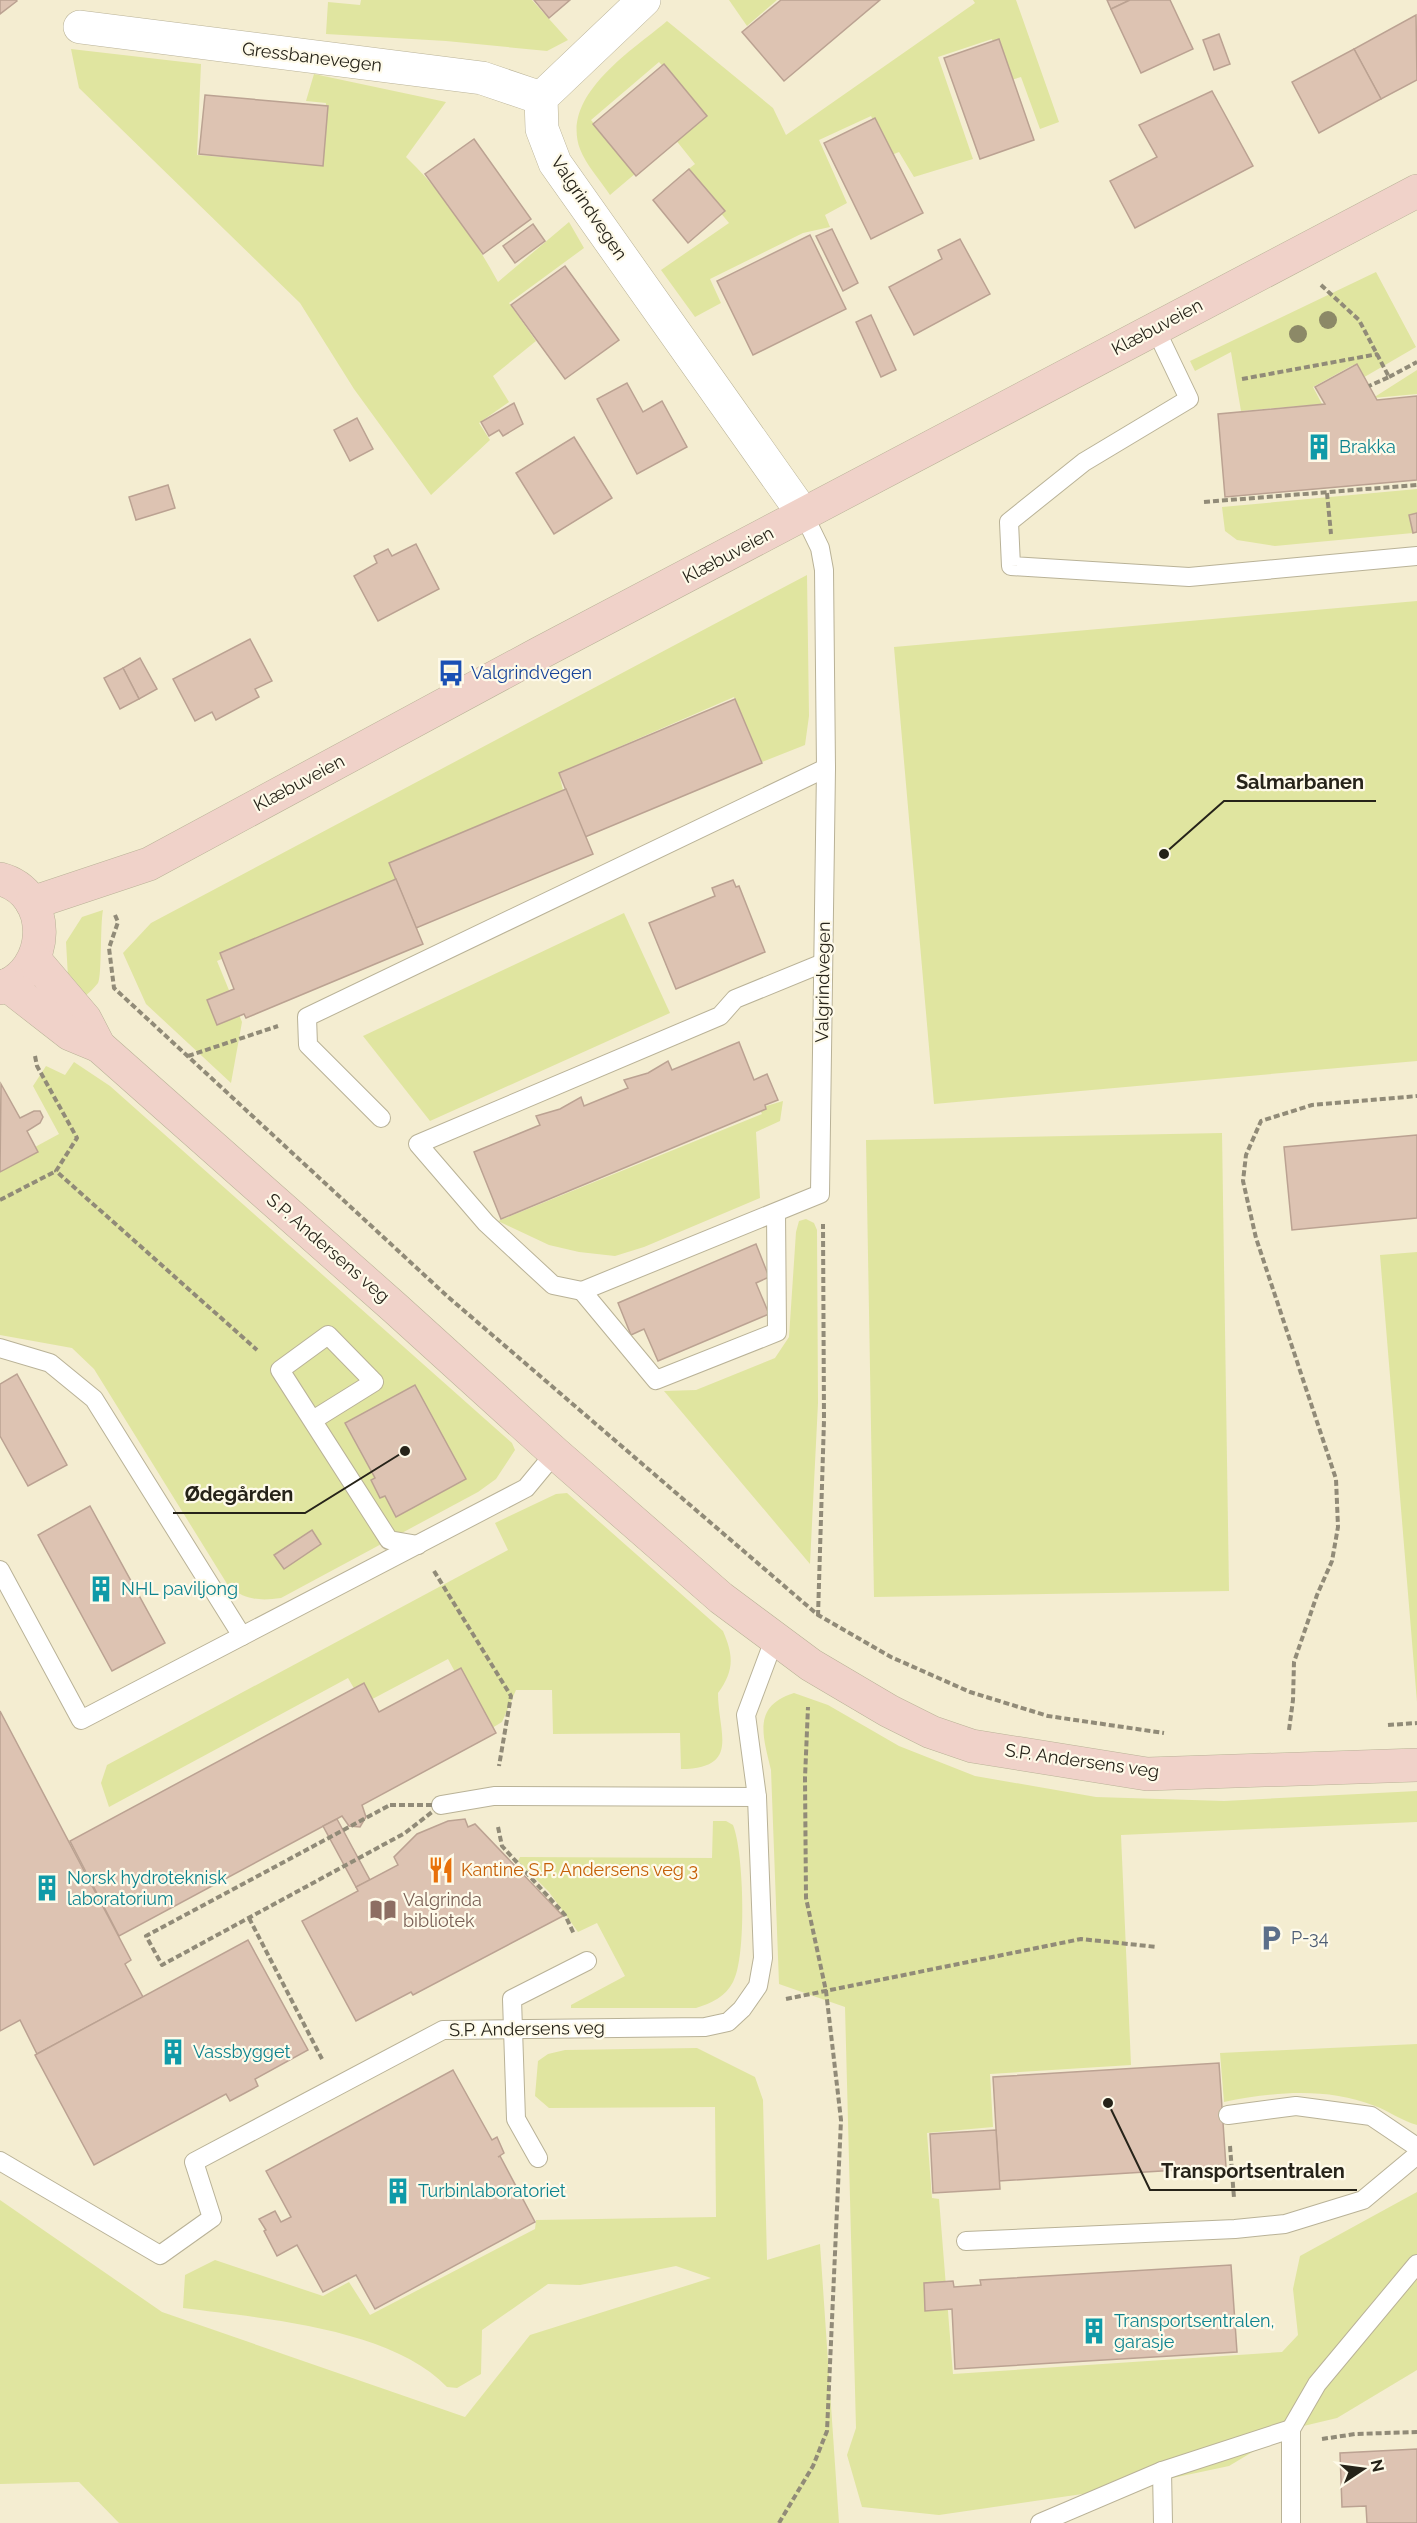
<svg xmlns="http://www.w3.org/2000/svg" width="1417" height="2523" viewBox="0 0 1417 2523" font-family="Raleway,sans-serif">
	<style>
		.green { fill: #e0e5a0 }
		.building { fill: #ddc3b2; stroke: #bba292; stroke-width: 1.5 }
		.lines { fill: none; stroke-linecap: round; stroke-linejoin: round }
		.lane-casing { stroke: #b9b297; stroke-width: 20 }
		.street-casing { stroke: #b9b297; stroke-width: 34 }
		.secondary-casing { stroke: #b9b297; stroke-width: 34 }
		.path { stroke: #918b78; stroke-width: 4; stroke-dasharray: 6 3; stroke-linecap: butt }
		.lane { stroke: #fff; stroke-width: 18 }
		.street { stroke: #fff; stroke-width: 33 }
		.secondary { stroke: #f0d2c9; stroke-width: 33 }
		.tree { fill: #8c8967 }
		.labels { text-anchor: middle; stroke-width: 4.5; stroke-linejoin: round; paint-order: stroke }
		.street-label { font-size: 18px; fill: #262319; stroke: #fefae9 }
		.culture-label { font-size: 18px; fill: #0d838f; stroke: #fefae9; text-anchor: start }
		.transit-label { font-size: 18px; fill: #164399; stroke: #fefae9; text-anchor: start }
		.food-label { font-size: 18px; fill: #c56008; stroke: #fefae9; text-anchor: start }
		.education-label { font-size: 18px; fill: #785e54; stroke: #fefae9; text-anchor: start }
		.service-label { font-size: 18px; fill: #4e5e75; stroke: #fefae9; text-anchor: start }
		.leader { fill: none; stroke: #262319; stroke-width: 2 }
		.callout-dot { fill: #262319; stroke: #fefae9; stroke-width: 2 }
		.callout-label { font-size: 20px; text-anchor: middle; font-weight: bold; fill: #262319; stroke: #fefae9; stroke-width: 4.5; stroke-linejoin: round; paint-order: stroke }
	</style>
	<rect width="100%" height="100%" fill="#f4edd1"/>
	<!-- green -->
	<g class="green">
		<path d="M361,0H532L568,40L547,51L446,41L326,34L328,2L360,5Z"/>
		<path d="M729,0H777L747,26Z"/>
		<path d="M973,0H1016L1059,122L1040,129L1021,77L1008,81L992,39L938,57L973,159L914,177L899,152L889,156L871,116L819,140L847,203L825,215L830,227L803,233L710,279L721,303L695,317L661,270L729,223L686,171L695,164L675,139L704,114L659,62L591,120L636,173L610,195C601,181 586,165 580,149C560,95 633,50 667,21L773,108L786,135L975,3Z"/>
		<path d="M71,49L201,64L197,155L320,165L326,103L306,101L314,74L446,102L406,157C442,191 474,238 498,282L569,222L584,248L509,303L536,341L493,376L509,402L479,423L490,440L431,495L354,389L300,303L79,88Z"/>
		<path d="M1376,272L1416,347L1361,379L1353,365L1313,387L1322,404L1241,411L1231,352L1195,371L1190,361Z"/>
		<path d="M1417,370V394L1373,398Z"/>
		<path d="M1417,489V513L1409,515L1413,533L1275,546L1237,540L1225,531L1222,507Z"/>
		<path d="M807,575L809,716L805,745L762,762L734,697L559,773L563,790L401,882L217,961L242,1022L231,1083L146,1004L123,953L151,923Z"/>
		<path d="M1417,601V1061L934,1104L894,647Z"/>
		<path d="M103,910C100,925 102,976 98,983C94,988 89,993 84,997L68,977L66,942L82,917Z"/>
		<path d="M624,913L670,1013L430,1121L363,1036Z"/>
		<path d="M74,1062L110,1086L512,1443L515,1450L496,1479L478,1492L281,1598C260,1601 246,1600 229,1587L94,1369L72,1348L0,1335V1166L59,1134L33,1086L46,1066L65,1075Z"/>
		<path d="M783,1101L780,1121L756,1132L760,1198L644,1247L615,1256L579,1252L549,1245L498,1221L762,1114L759,1108Z"/>
		<path d="M1222,1133L1229,1591L874,1597L866,1140Z"/>
		<path d="M806,1219L814,1223L817,1230L818,1403L810,1564L664,1391L696,1390L775,1358L789,1337L796,1232L799,1221Z"/>
		<path d="M1417,1252V1702L1380,1255Z"/>
		<path d="M567,1493L723,1631C734,1656 734,1671 718,1693C718,1733 741,1768 681,1769L680,1733L553,1734L552,1690H516L502,1722L487,1731L448,1659L363,1704L348,1678L109,1807L101,1783L107,1765L508,1550L495,1523L556,1494Z"/>
		<path d="M794,1693L828,1705L899,1746L975,1776L1096,1797L1224,1801L1417,1791V1822L1121,1835L1131,2065L990,2074L993,2127L927,2133L932,2198L939,2199L953,2374L1282,2352L1298,2335L1293,2289L1300,2256L1417,2192V2370L1337,2418L1291,2429L1229,2466L1130,2487L939,2515L862,2507L847,2455L856,2428L845,2007L779,1984L771,1770C763,1736 752,1706 794,1693Z"/>
		<path d="M713,1821H726L733,1825C744,1852 747,1958 733,1982C725,1997 712,2003 696,2008H571V2005L625,1976L597,1923L578,1932L549,1892L518,1861L520,1857L712,1858Z"/>
		<path d="M1417,2044V2125C1402,2121 1389,2111 1375,2106C1326,2087 1274,2092 1224,2102L1220,2053Z"/>
		<path d="M697,2048L755,2077L763,2100L767,2260L820,2244L839,2523H119L79,2482L0,2484V2200L162,2312L465,2417L530,2335L711,2278L676,2266L580,2285L548,2284L482,2330L481,2374L457,2388L447,2387C392,2328 260,2318 183,2308L185,2275L215,2260L323,2296L349,2282L370,2315L535,2229L536,2220L716,2217L715,2107L549,2108L535,2096L538,2061L548,2054L565,2050Z"/>
	</g>
	<!-- building -->
	<g class="building">
		<path d="M0,0H16L17,1L0,14Z"/>
		<path d="M534,0H570L549,18Z"/>
		<path d="M781,0H880L784,81L742,32Z"/>
		<path d="M1107,0H1130L1111,9Z"/>
		<path d="M1130,0H1170L1193,49L1141,73L1111,9Z"/>
		<path d="M1416,15L1417,80L1381,99L1354,49Z"/>
		<path d="M1219,34L1230,64L1214,70L1203,40Z"/>
		<path d="M999,39L1034,140L980,159L944,58Z"/>
		<path d="M1354,49L1381,99L1319,133L1292,82Z"/>
		<path d="M664,64L707,116L636,176L593,124Z"/>
		<path d="M1212,91L1253,166L1135,228L1110,181L1157,157L1139,125Z"/>
		<path d="M205,95L328,106L323,166L199,154Z"/>
		<path d="M875,118L923,213L871,239L824,143Z"/>
		<path d="M474,139L531,219L483,254L425,174Z"/>
		<path d="M689,169L725,211L688,243L653,200Z"/>
		<path d="M533,224L545,241L515,263L503,246Z"/>
		<path d="M832,229L858,283L843,291L816,236Z"/>
		<path d="M810,235L846,309L753,355L717,281Z"/>
		<path d="M960,239L990,294L914,335L889,287L942,259L938,250Z"/>
		<path d="M565,266L619,340L565,379L511,305Z"/>
		<path d="M871,315L896,370L881,377L856,322Z"/>
		<path d="M1357,364L1377,400L1417,396V480L1225,497L1218,414L1325,404L1315,387Z"/>
		<path d="M627,383L643,412L662,401L687,447L637,474L597,399Z"/>
		<path d="M514,403L523,424L503,436L499,430L489,436L481,422Z"/>
		<path d="M357,418L373,449L350,461L334,430Z"/>
		<path d="M574,437L612,498L554,534L516,473Z"/>
		<path d="M168,485L175,508L136,520L129,497Z"/>
		<path d="M1417,513V532L1413,533L1409,515Z"/>
		<path d="M416,544L439,589L378,621L354,576L377,563L374,556L388,549L392,556Z"/>
		<path d="M250,639L272,681L255,689L259,697L216,720L212,712L195,721L173,679Z"/>
		<path d="M140,658L157,689L139,699L123,668Z"/>
		<path d="M123,668L139,699L120,709L104,678Z"/>
		<path d="M735,699L762,763L585,837L559,773Z"/>
		<path d="M566,789L593,854L416,928L389,863Z"/>
		<path d="M396,879L423,944L246,1018L244,1014L217,1025L207,1000L234,989L220,953Z"/>
		<path d="M733,880L736,887L739,886L765,952L676,989L649,923L715,896L712,888Z"/>
		<path d="M739,1042L754,1080L767,1074L778,1100L765,1105L766,1109L501,1219L474,1152L540,1125L536,1116L560,1109L581,1097L584,1106L628,1088L624,1080L648,1073L668,1061L672,1070Z"/>
		<path d="M1,1084L20,1118L34,1111H40L43,1117L40,1123L27,1131L38,1152L0,1172Z"/>
		<path d="M1417,1135V1218L1292,1230L1284,1147Z"/>
		<path d="M756,1244L769,1277L756,1283L769,1314L658,1361L644,1329L631,1335L618,1303Z"/>
		<path d="M17,1374L67,1465L28,1486L0,1436V1384Z"/>
		<path d="M415,1385L466,1479L396,1517L385,1496L380,1498L371,1480L375,1478L345,1423Z"/>
		<path d="M90,1506L165,1643L112,1671L38,1535Z"/>
		<path d="M312,1530L321,1544L284,1569L274,1555Z"/>
		<path d="M461,1668L496,1733L362,1805L366,1817L360,1827L349,1826L342,1816L119,1936L70,1841L364,1683L379,1712Z"/>
		<path d="M0,1711L131,1960L125,1964L143,1997L37,2054L20,2020L0,2031Z"/>
		<path d="M337,1819L370,1880L356,1887L323,1826Z"/>
		<path d="M465,1819L468,1827L475,1824L563,1916L413,1995L411,1992L356,2021L302,1921L358,1891L356,1887L398,1865L394,1857L417,1834L448,1821Z"/>
		<path d="M248,1940L308,2050L255,2079L258,2086L245,2093L230,2101L226,2094L94,2165L35,2055Z"/>
		<path d="M1219,2063L1226,2167L999,2181L993,2077Z"/>
		<path d="M453,2070L492,2140L497,2137L504,2153L498,2157L500,2156L535,2222L375,2309L356,2275L323,2292L297,2245L277,2256L264,2231L266,2230L259,2219L275,2211L281,2222L291,2217L266,2171Z"/>
		<path d="M996,2130L1000,2189L933,2193L930,2134Z"/>
		<path d="M1231,2265L1237,2352L955,2369L952,2309L925,2311L924,2283L953,2281L954,2287L981,2285L980,2280Z"/>
		<path d="M1417,2449V2523H1367L1366,2506L1342,2507L1340,2453Z"/>
	</g>
	<g class="lines">
		<!-- lane casing -->
		<g class="lane-casing">
			<g id="lane">
				<path d="M1155,328L1189,399L1084,462L1009,522L1011,566L1189,577L1417,556"/>
				<path d="M381,1118L308,1045L307,1017L826,768"/>
				<path d="M776,1212L777,1332L656,1380L582,1291L820,1194L826,768L824,570L820,548L804,515"/>
				<path d="M582,1291L553,1285L486,1223L418,1144L720,1016L735,999L823,963"/>
				<path d="M0,1348L50,1363L94,1399L242,1636"/>
				<path d="M313,1420L374,1382L328,1335L280,1370L389,1540L418,1545"/>
				<path d="M0,1570L81,1720L526,1488L555,1453"/>
				<path d="M441,1805L494,1796L757,1797"/>
				<path d="M1228,2115L1296,2106L1371,2116L1417,2147"/>
				<path d="M538,2158L516,2119L512,1999L587,1961"/>
				<path d="M0,2161L160,2255L212,2218L194,2162L443,2030L705,2027L728,2022L742,2009L758,1986L763,1958L757,1797L746,1715L774,1640"/>
				<path d="M966,2241L1235,2229L1285,2224L1363,2200L1417,2155"/>
				<path d="M1162,2471L1163,2523"/>
				<path d="M1040,2523L1162,2471L1291,2429"/>
				<path d="M1291,2523V2429L1317,2384L1417,2264"/>
			</g>
		</g>
		<!-- street casing -->
		<g class="street-casing">
			<g id="street">
				<path d="M644,0L541,98L542,129L555,163L804,515"/>
				<path d="M80,27L482,78L541,98"/>
			</g>
		</g>
		<!-- secondary casing -->
		<g class="secondary-casing">
			<g id="secondary">
				<path d="M0,879C54,893 51,972 0,988"/>
				<path d="M32,903L149,864L538,654L1417,191"/>
				<path d="M34,959L85,1019L99,1046L395,1308L555,1453L721,1598L811,1665L889,1711L931,1732L972,1746L1147,1774L1417,1765"/>
				<path d="M7,985L70,1034L99,1046"/>
			</g>
		</g>
		<!-- path -->
		<g class="path">
			<path d="M1321,285L1359,320L1389,377L1369,386"/>
			<path d="M1389,377L1417,362"/>
			<path d="M1242,379L1378,354"/>
			<path d="M1327,493L1331,534"/>
			<path d="M1204,502L1417,485"/>
			<path d="M115,915L118,922L109,948L114,988L447,1296L818,1615L891,1657L970,1692L1048,1716L1164,1733"/>
			<path d="M35,1056L37,1066L77,1138L56,1171L257,1350"/>
			<path d="M188,1056L278,1026"/>
			<path d="M0,1200L56,1171"/>
			<path d="M434,1571L511,1696L499,1766"/>
			<path d="M818,1616L824,1420L823,1224"/>
			<path d="M1388,1725L1417,1723"/>
			<path d="M1289,1730L1293,1700L1294,1662L1317,1595L1332,1561L1338,1527L1336,1479L1256,1238L1243,1181L1246,1155L1261,1121L1312,1105L1417,1096"/>
			<path d="M390,1805H441L405,1833L162,1965L146,1936Z"/>
			<path d="M498,1827L502,1846L565,1915L574,1934"/>
			<path d="M249,1918L322,2059"/>
			<path d="M786,1999L1081,1939L1157,1947"/>
			<path d="M1230,2146L1234,2198"/>
			<path d="M1322,2439L1355,2434L1417,2432"/>
			<path d="M779,2523L813,2466L827,2431L841,2120L826,1991L806,1898L805,1778L808,1707"/>
		</g>
		<!-- lane -->
		<use href="#lane" class="lane"/>
		<!-- street -->
		<use href="#street" class="street"/>
		<!-- secondary -->
		<use href="#secondary" class="secondary"/>
	</g>
	<!-- trees -->
	<g class="tree">
		<circle cx="1328" cy="320" r="9"/>
		<circle cx="1298" cy="334" r="9"/>
	</g>
	<!-- icons -->
	<defs>
		<g id="building-bare" transform="scale(2.07)"><path d="M-4-6H4V6H1V3H-1V6H-4ZM-2.5-4.3h1.7v1.8h-1.7ZM.8-4.3h1.7v1.8H.8ZM-2.5-1h1.7V.8h-1.7ZM.8-1h1.7V.8H.8Z" fill="#0f9aa8" stroke="#fefae9" stroke-width="2.5" paint-order="stroke"/></g>
		<g id="bus-bare" transform="scale(2.07)"><path d="M-5-6H5V4H4V6H2V4H-2V6H-4V4H-5ZM-3.5-4V0h7V-4ZM-3.5 1.2v1.5H-2V1.2ZM2 1.2v1.5H3.5V1.2Z" fill="#1a4fb4" stroke="#fefae9" stroke-width="2.5" paint-order="stroke"/></g>
		<g id="restaurant-bare" transform="scale(2.07)"><path d="M-5-6h1v4h1v-4h1v4h1v-4h1v5L-1.5 .5V6h-2V.5L-5-1ZM5-6V6H3V1.5H1.5Q1.5-4 5-6Z" fill="#e8710a" stroke="#fefae9" stroke-width="2.5" paint-order="stroke"/></g>
		<g id="library-bare" transform="scale(2.07)"><path d="M-6-4Q-3-5.5-.7-3.5V5Q-3 3-6 4ZM6-4Q3-5.5 .7-3.5V5Q3 3 6 4Z" fill="#8d6e63" stroke="#fefae9" stroke-width="2.5" paint-order="stroke"/></g>
		<g id="parking-bare" transform="scale(2.07)"><path d="M-3.5-5.5H1a3.5 3.5 0 0 1 0 7H-1V5.5H-3.5ZM-1-3.4V-.6H.8a1.4 1.4 0 0 0 0-2.8Z" fill="#5c6f8a" stroke="#fefae9" stroke-width="2.5" paint-order="stroke"/></g>
	</defs>
	<g fill-rule="evenodd">
		<use href="#building-bare" x="1319" y="447"/>
		<use href="#bus-bare" x="451" y="673"/>
		<use href="#building-bare" x="101" y="1589"/>
		<use href="#restaurant-bare" x="441" y="1870"/>
		<use href="#building-bare" x="47" y="1888"/>
		<use href="#library-bare" x="383" y="1910"/>
		<use href="#parking-bare" x="1271" y="1938"/>
		<use href="#building-bare" x="173" y="2052"/>
		<use href="#building-bare" x="398" y="2191"/>
		<use href="#building-bare" x="1094" y="2331"/>
	</g>
	<g class="labels">
		<!-- street labels -->
		<g class="street-label">
			<text transform="translate(312 57) rotate(7)" y="6">Gressbanevegen</text>
			<text transform="translate(589 208) rotate(56)" y="6">Valgrindvegen</text>
			<text transform="translate(1157 327) rotate(-28)" y="6">Klæbuveien</text>
			<text transform="translate(728 555) rotate(-28)" y="6">Klæbuveien</text>
			<text transform="translate(299 783) rotate(-28)" y="6">Klæbuveien</text>
			<text transform="translate(823 982) rotate(-89)" y="6">Valgrindvegen</text>
			<text transform="translate(328 1248) rotate(41)" y="6">S.P. Andersens veg</text>
			<text transform="translate(1082 1761) rotate(8)" y="6">S.P. Andersens veg</text>
			<text transform="translate(527 2029) rotate(-1)" y="6">S.P. Andersens veg</text>
		</g>
		<!-- culture labels -->
		<g class="culture-label">
			<text x="1339" y="453">Brakka</text>
			<text x="121" y="1595">NHL paviljong</text>
			<text x="67" y="1884">Norsk hydroteknisk<tspan x="67" dy="21">laboratorium</tspan></text>
			<text x="193" y="2058">Vassbygget</text>
			<text x="418" y="2197">Turbinlaboratoriet</text>
			<text x="1114" y="2327">Transportsentralen,<tspan x="1114" dy="21">garasje</tspan></text>
		</g>
		<!-- transit labels -->
		<g class="transit-label">
			<text x="471" y="679">Valgrindvegen</text>
		</g>
		<!-- food labels -->
		<g class="food-label">
			<text x="461" y="1876">Kantine S.P. Andersens veg 3</text>
		</g>
		<!-- education labels -->
		<g class="education-label">
			<text x="403" y="1906">Valgrinda<tspan x="403" dy="21">bibliotek</tspan></text>
		</g>
		<!-- service labels -->
		<g class="service-label">
			<text x="1291" y="1944">P-34</text>
		</g>
	</g>
	<!-- callouts -->
	<path class="leader" d="M1164 854L1224 801H1376M405 1451L305 1513H173M1108 2103L1150 2190H1357"/>
	<g class="callout-dot">
		<circle cx="1164" cy="854" r="6"/>
		<circle cx="405" cy="1451" r="6"/>
		<circle cx="1108" cy="2103" r="6"/>
	</g>
	<g class="callout-label">
		<text x="1300" y="789">Salmarbanen</text>
		<text x="239" y="1501">Ødegården</text>
		<text x="1253" y="2178">Transportsentralen</text>
	</g>
	<!-- north arrow -->
	<g transform="translate(1363 2469) rotate(77)" stroke="#fefae9" stroke-width="4.5" paint-order="stroke">
	<path d="M0-4.5L10 22L0 15L-10 22Z" fill="#262319"/>
	<text y="-9" font-size="16" font-weight="bold" text-anchor="middle" fill="#262319">N</text>
	</g>
</svg>
